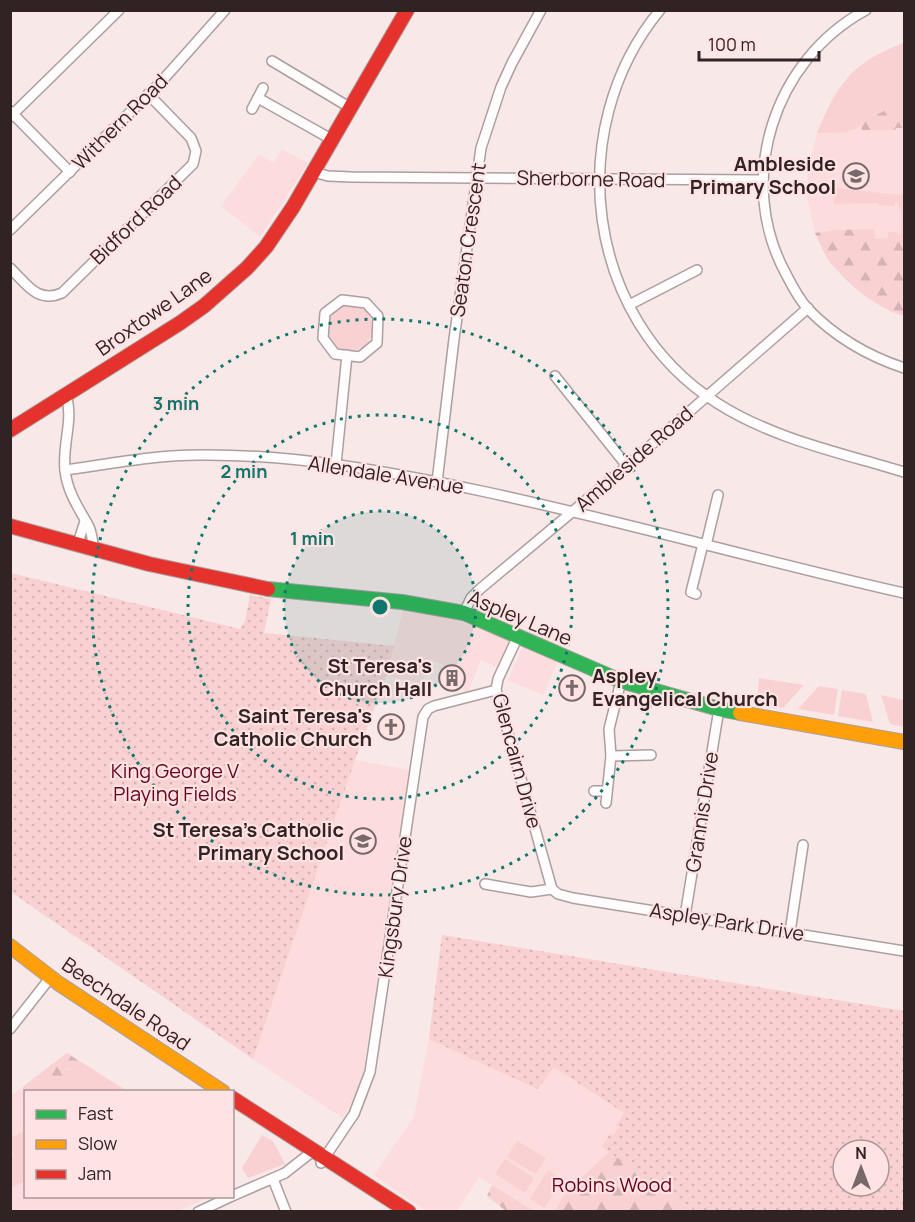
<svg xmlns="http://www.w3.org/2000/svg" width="915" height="1222" viewBox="0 0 915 1222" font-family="Manrope,sans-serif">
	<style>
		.built { fill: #fcdcdc; fill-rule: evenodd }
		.green { fill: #f9d1d2 }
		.forest { fill: url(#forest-firs) }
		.park { fill: url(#park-dots); fill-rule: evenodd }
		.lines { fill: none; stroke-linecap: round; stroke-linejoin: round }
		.street-casing { stroke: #ac9f9f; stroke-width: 12 }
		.fast-casing { stroke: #ac9f9f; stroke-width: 16 }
		.slow-casing { stroke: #ac9f9f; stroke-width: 16 }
		.jam-casing { stroke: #ac9f9f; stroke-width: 16 }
		.street { stroke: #fefcfc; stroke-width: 9 }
		.fast { stroke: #30b455; stroke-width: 14 }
		.slow { stroke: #ff9f0a; stroke-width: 14 }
		.jam { stroke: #e5322d; stroke-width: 14 }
		.ring { fill: none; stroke: #0f766e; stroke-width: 3; stroke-dasharray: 3 6 }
		.labels { text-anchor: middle; stroke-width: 4.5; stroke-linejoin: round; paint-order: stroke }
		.street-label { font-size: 20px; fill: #312324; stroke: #ffe2e2 }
		.poi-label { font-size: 20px; font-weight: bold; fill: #312324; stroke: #ffe2e2; text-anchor: end }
		.park-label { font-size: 20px; fill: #67031c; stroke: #ffe2e2 }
		.centre { fill: #0f766e; stroke: #ffe2e2; stroke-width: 3 }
		.ring-label { font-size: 18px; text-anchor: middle; font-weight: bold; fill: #0f766e; stroke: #ffe2e2; stroke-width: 4.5; stroke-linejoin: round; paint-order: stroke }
	</style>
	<defs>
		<pattern id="forest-firs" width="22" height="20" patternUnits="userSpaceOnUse" patternTransform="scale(1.5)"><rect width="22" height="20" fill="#f9d1d2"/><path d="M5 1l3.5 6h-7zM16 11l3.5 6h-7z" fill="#d6b3b4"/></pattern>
		<pattern id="park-dots" width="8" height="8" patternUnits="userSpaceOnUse" patternTransform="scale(1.5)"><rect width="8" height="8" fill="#f9d1d2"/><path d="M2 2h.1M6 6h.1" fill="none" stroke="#d6b3b4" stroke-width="1.8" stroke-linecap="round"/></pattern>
	</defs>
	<rect width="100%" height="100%" fill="#f9e8e8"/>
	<!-- built -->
	<g class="built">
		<path d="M904,43V316L891,312L865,296L829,261L815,233L807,196L808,170L817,133L833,97L853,71L874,56Z"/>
		<path d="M282,149L308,163L260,237L221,206L259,155L274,163Z"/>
		<path d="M403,611L452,617L510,641L497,667L481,660L468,692L463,691L466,677L464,676L465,673L431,660L422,683L386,676Z"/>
		<path d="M523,647L557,662L543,695L508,680Z"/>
		<path d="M355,760L409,770L363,1073L357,1091L343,1118L253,1059Z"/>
		<path d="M442,935L904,1011V1211H695L609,1152L564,1194L554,1211H534L479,1177L457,1211H426L374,1175L414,1117L429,1038ZM843,1150H879V1186H843Z"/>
		<path d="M67,1053L127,1091L26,1092V1196L209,1197L178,1211L11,1212V1096Z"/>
	</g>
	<!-- green -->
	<g class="green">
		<path d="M904,43V102L860,122L861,126L847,132L817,133C838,84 852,62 904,43Z"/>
		<path d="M837,188L898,195L904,193V242L897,235H901C901,223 904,209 895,201V206L879,205L878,203L834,204V194Z"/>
		<circle cx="350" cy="328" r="23"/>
		<path d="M759,678L804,685L783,708L757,702Z"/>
		<path d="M819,686L838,689L834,715L798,709Z"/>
		<path d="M842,690L866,694L873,722L838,716Z"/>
		<path d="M881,695L904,700V727L890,724Z"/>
		<path d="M79,1061L127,1091L26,1092L23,1087L33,1079L38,1080L73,1068Z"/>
		<path d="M25,1131V1181L11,1188V1158L14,1156L11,1149V1138Z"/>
		<path d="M262,1135L273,1141L285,1164L248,1178L242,1168Z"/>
		<path d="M517,1141L546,1158L536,1174L507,1157Z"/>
		<path d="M505,1159L534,1178L525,1193L495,1174Z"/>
		<path d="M548,1170L563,1180L544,1208L530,1199Z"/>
	</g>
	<!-- forest -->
	<g class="forest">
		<path d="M904,102V128H896L895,130H862L860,122Z"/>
		<path d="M874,229L875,239L888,238V232H897V235L904,242V316C876,307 849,286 830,262C824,254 819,242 815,233L835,230Z"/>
		<path d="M67,1053L79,1061L73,1068L66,1069L62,1076L46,1079H33Z"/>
		<path d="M609,1152L621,1159L695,1211L554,1212L564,1194Z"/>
		<path d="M492,1185L534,1211H506L487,1196Z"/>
	</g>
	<!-- park -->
	<g class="park">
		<path d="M11,573L240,629L245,621L250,595L271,599L264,633L394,646L386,676L355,760L253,1059L11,892Z"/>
		<path d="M442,935L904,1011V1211H695L602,1147L610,1134L613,1136L619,1127L616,1125L624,1113L557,1069L553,1068L538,1089L429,1039ZM843,1150H879V1186H843Z"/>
	</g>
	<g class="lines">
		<!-- street casing -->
		<g class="street-casing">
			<g id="street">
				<path d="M660,10C562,129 585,319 717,403C773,439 842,453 904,472"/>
				<path d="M866,10C773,60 735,181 786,274C792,286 799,299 808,309C835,337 868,356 904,368"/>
				<path d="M272,61L349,107"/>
				<path d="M258,98L331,139"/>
				<path d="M252,109L263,88"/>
				<path d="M10,111L70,172"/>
				<path d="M10,117L119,10"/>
				<path d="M313,172L328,176L351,177L761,180"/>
				<path d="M10,230L161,82L225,10"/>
				<path d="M10,268C26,283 37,304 62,293L193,164L196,151L191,138L148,94"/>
				<path d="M342,300L366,303L378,316L377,343L360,357L335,354L323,338L325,313Z"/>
				<path d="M629,305L697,270"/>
				<path d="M555,376L627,466"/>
				<path d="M66,395C74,420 62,444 65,470C67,491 78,507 88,525C92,531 92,541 94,548"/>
				<path d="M336,464L347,355"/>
				<path d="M65,470C109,464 155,455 200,455C296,454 392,472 486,492C627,522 765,562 904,593"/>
				<path d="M437,482L454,339L481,148L501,87L512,63L541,10"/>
				<path d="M78,543L85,521"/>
				<path d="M706,545L718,495"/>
				<path d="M696,594L691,592L703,544"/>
				<path d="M464,613L471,598L480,589L627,466L808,308"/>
				<path d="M518,636L498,679L496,690L552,889"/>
				<path d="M611,756L651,755"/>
				<path d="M594,791H607"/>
				<path d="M606,803L611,756L609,729L621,681"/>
				<path d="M485,884L531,892L552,889"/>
				<path d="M552,889L558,894L573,898L904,951"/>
				<path d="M685,916L719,709"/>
				<path d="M790,932L803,845"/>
				<path d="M10,1029L50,978"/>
				<path d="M321,1163L354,1114L370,1072L423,717L428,709L434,706L496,690"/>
				<path d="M273,1179L286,1212"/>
				<path d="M232,1196L285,1173L313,1151"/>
				<path d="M198,1212L232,1196"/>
			</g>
		</g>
		<!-- fast casing -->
		<g class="fast-casing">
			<path id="fast" d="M268,589L402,602L464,613L621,681L719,709L740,713"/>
		</g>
		<!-- slow casing -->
		<g class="slow-casing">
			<g id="slow">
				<path d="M740,713L904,742"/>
				<path d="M10,946L58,983L223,1092"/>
			</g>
		</g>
		<!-- jam casing -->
		<g class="jam-casing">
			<g id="jam">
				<path d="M10,430L180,323L204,306L247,268L266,247L293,207L407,10"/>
				<path d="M10,526L149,564L268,589"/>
				<path d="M232,1098L409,1212"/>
			</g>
		</g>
		<!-- street -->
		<use href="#street" class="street"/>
		<!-- fast -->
		<use href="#fast" class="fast"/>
		<!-- slow -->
		<use href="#slow" class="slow"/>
		<!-- jam -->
		<use href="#jam" class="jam"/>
	</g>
	<!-- distance rings -->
	<circle cx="380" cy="607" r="96" fill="#0f766e" fill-opacity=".12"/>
	<g class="ring">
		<circle cx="380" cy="607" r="96"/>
		<circle cx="380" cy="607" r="192"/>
		<circle cx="380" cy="607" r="288"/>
	</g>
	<!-- icons -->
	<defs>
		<g id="school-ring" transform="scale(1.35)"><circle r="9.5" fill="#ffe2e2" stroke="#776869" stroke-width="1.5"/><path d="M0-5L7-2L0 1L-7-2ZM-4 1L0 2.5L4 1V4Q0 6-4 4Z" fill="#776869"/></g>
		<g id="building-ring" transform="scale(1.35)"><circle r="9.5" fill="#ffe2e2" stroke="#776869" stroke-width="1.5"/><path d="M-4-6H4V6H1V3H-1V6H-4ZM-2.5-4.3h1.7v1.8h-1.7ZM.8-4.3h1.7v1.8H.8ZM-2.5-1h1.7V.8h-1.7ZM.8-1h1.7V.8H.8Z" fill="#776869"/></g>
		<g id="church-ring" transform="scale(1.35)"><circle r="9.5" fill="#ffe2e2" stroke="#776869" stroke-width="1.5"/><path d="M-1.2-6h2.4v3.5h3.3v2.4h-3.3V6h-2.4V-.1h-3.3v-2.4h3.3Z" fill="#776869"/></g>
	</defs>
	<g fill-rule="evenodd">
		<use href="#school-ring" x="856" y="176"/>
		<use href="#building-ring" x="452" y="678"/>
		<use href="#church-ring" x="572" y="688"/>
		<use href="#church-ring" x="391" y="727"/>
		<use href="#school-ring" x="363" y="841"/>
	</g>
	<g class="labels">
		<!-- street labels -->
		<g class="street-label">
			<text transform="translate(120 122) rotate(-45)" y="7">Withern Road</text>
			<text transform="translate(591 179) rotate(1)" y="7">Sherborne Road</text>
			<text transform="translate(136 220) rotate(-44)" y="7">Bidford Road</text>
			<text transform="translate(468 240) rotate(-82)" y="7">Seaton Crescent</text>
			<text transform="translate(154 312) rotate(-35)" y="7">Broxtowe Lane</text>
			<text transform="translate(634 459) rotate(-41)" y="7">Ambleside Road</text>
			<text transform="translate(386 475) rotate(9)" y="7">Allendale Avenue</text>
			<text transform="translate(520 618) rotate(23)" y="7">Aspley Lane</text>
			<text transform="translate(517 761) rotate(75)" y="7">Glencairn Drive</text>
			<text transform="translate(702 812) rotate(-81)" y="7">Grannis Drive</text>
			<text transform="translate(395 907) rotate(-82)" y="7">Kingsbury Drive</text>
			<text transform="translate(727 922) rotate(9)" y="7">Aspley Park Drive</text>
			<text transform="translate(126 1004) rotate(34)" y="7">Beechdale Road</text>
		</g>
		<!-- poi labels -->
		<g class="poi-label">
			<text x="836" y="171">Ambleside<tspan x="836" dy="23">Primary School</tspan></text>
			<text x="432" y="673">St Teresa's<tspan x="432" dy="23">Church Hall</tspan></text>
			<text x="592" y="683" text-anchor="start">Aspley<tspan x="592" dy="23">Evangelical Church</tspan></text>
			<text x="372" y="723">Saint Teresa's<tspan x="372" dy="23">Catholic Church</tspan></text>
			<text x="344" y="837">St Teresa's Catholic<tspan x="344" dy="23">Primary School</tspan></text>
		</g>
		<!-- park labels -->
		<g class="park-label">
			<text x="175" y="778">King George V<tspan x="175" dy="23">Playing Fields</tspan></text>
			<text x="612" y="1192">Robins Wood</text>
		</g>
	</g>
	<circle cx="380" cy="607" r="9" class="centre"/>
	<g class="ring-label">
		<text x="176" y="410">3 min</text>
		<text x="244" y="478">2 min</text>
		<text x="312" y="545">1 min</text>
	</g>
	<!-- border -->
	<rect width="915" height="1222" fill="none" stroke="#312324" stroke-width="24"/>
	<!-- legend -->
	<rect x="24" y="1090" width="210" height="108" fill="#ffe2e2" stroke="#ad9696" stroke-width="1.5"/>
	<rect x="36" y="1110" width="30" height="9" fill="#30b455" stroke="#ad9696" stroke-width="1.5"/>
	<text x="78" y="1120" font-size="18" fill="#312324">Fast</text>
	<rect x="36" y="1140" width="30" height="9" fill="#ff9f0a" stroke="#ad9696" stroke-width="1.5"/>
	<text x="78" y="1150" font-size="18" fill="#312324">Slow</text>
	<rect x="36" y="1170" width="30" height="9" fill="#e5322d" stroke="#ad9696" stroke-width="1.5"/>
	<text x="78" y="1180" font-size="18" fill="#312324">Jam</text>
	<!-- north arrow -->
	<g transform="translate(861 1168)"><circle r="28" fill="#ffe2e2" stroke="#ad9696" stroke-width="1.5"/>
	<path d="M0-4.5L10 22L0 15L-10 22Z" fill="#776869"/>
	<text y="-9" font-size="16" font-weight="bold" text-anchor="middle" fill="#312324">N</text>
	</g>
	<!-- scale -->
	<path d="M699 51v9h120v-9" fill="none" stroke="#312324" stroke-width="3"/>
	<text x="708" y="51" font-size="18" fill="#312324" stroke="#ffe2e2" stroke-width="4.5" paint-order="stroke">100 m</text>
</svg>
